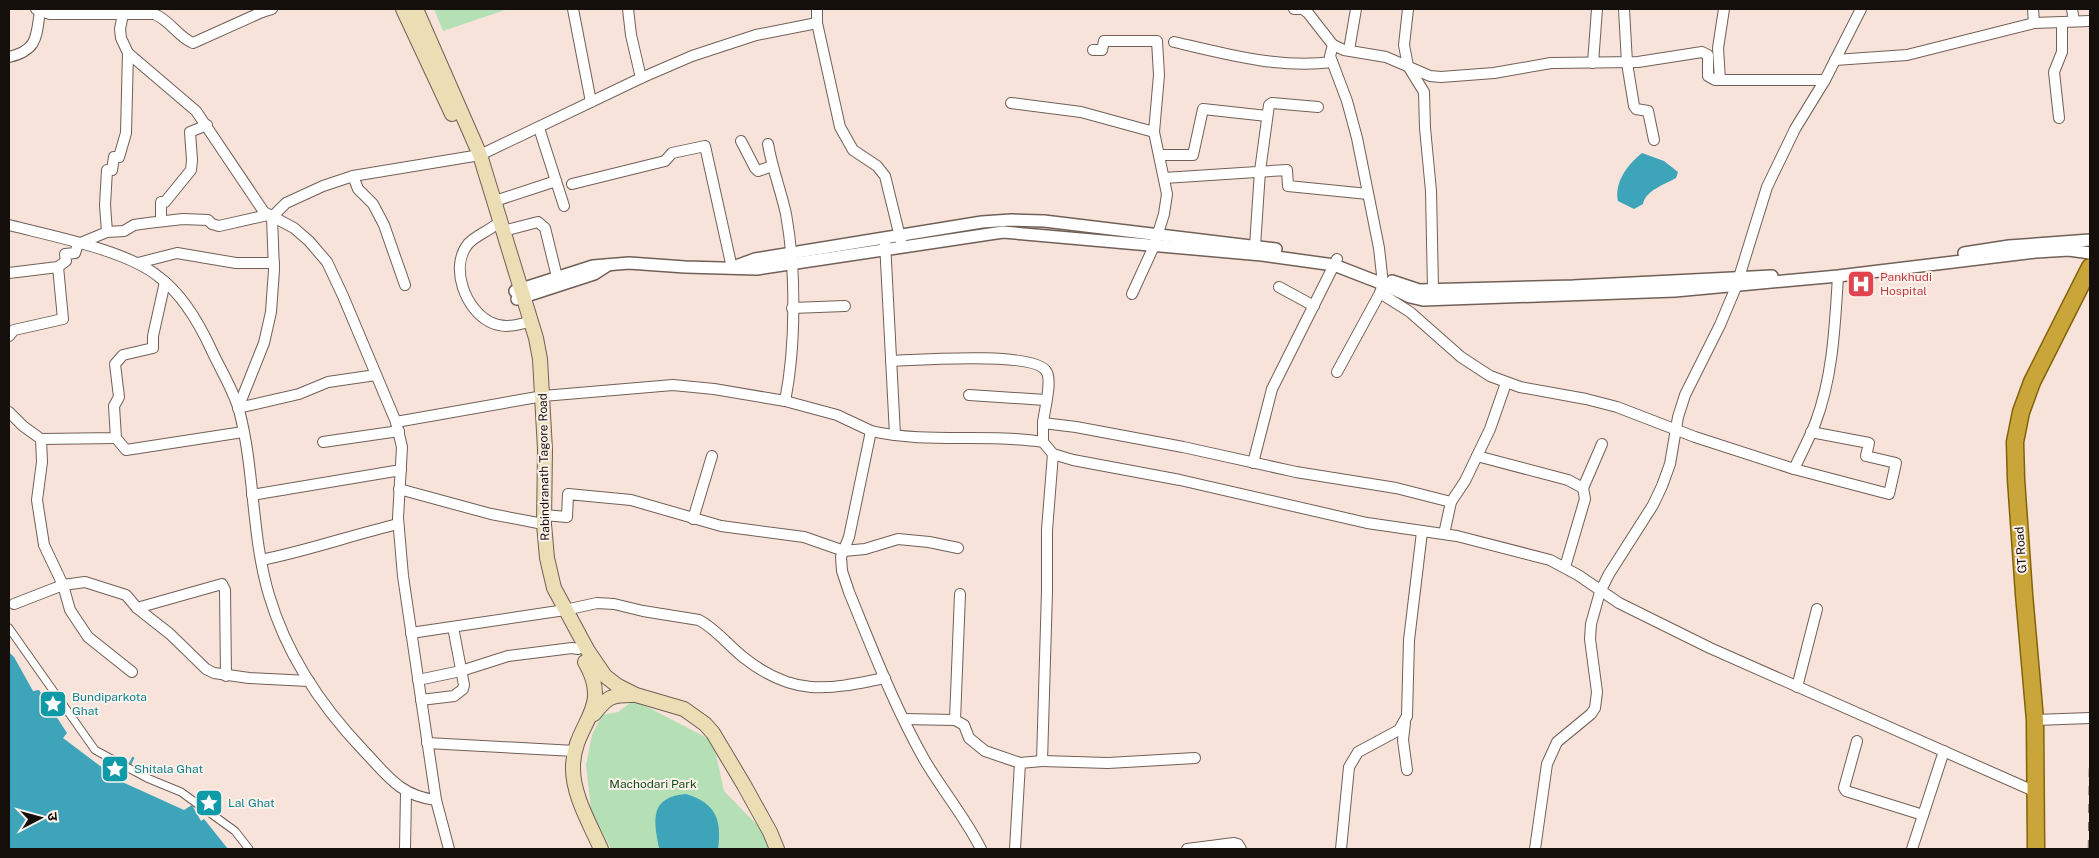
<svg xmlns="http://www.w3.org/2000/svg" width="2099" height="858" viewBox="0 0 2099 858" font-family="'Public Sans','Noto Sans Devanagari',sans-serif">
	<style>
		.green { fill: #b5e0b6 }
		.water { fill: #3da4b9 }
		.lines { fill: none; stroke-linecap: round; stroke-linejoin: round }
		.stream { stroke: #3da4b9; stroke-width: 2.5 }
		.pedestrian-casing { stroke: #716057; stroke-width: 9 }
		.minor-casing { stroke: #716057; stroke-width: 12 }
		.tertiary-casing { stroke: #716057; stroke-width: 14 }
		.secondary-casing { stroke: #716057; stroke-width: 16 }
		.trunk-casing { stroke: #82630a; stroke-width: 19 }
		.pedestrian { stroke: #fff; stroke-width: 7 }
		.minor { stroke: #fff; stroke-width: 10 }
		.tertiary { stroke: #fff; stroke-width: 11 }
		.secondary { stroke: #ebdeb5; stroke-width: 14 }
		.trunk { stroke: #caa63a; stroke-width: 16 }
		.rail { stroke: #7c7069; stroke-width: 2.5; stroke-dasharray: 9 9; stroke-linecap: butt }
		.labels { text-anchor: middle; stroke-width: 4; stroke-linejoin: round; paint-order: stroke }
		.health-label { font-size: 12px; fill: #be3a42; stroke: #fef2ec; text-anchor: start }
		.street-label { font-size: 12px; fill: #150f0b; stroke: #fef2ec }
		.culture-label { font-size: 12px; fill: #0d838f; stroke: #fef2ec; text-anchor: start }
		.park-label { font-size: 12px; fill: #144f1b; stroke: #fef2ec }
	</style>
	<rect width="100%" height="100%" fill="#f7e3d9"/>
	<!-- green -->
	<g class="green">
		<path d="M434,9H508L443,31Z"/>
		<path d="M634,700L713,741L724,791L761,829L769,849H611L591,810L586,765L592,735L602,715L618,712Z"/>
	</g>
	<!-- water -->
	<g class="water">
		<path d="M1642,153L1664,161L1678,172L1676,178C1664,185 1646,190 1643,204L1634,209L1618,201C1614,182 1628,164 1642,153Z"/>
		<path d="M9,652L14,657L33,691L39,690L67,733L63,738L120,781L184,810L192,805L201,821L204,819L228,849H9Z"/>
		<path d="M686,794C716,803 722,820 718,849L659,848C653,819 650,797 686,794Z"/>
	</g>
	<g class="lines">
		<!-- stream -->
		<g class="stream">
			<path d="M129,766L133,758"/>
			<path d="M120,783L127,770"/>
		</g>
		<!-- pedestrian casing -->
		<g class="pedestrian-casing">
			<path id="pedestrian" d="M9,628L95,750L147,778L181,792L235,831L249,849"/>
		</g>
		<!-- minor casing -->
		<g class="minor-casing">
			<g id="minor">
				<path d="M124,9L120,29L121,38L128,53L196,111L264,212L294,228L309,241L327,262L343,296L396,422L543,396L673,385L714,389L785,401L837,415L871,431L849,537L841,557L842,571L849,592C872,648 894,706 924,759C942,790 965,817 981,849"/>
				<path d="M258,9L262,12L272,9"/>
				<path d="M573,9L591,102"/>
				<path d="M628,9L631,35L641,78"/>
				<path d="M817,9V23L840,127L853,150L877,166L885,176L901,241"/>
				<path d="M1294,9H1303L1308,13L1333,45L1330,56L1347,101L1357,138L1379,248L1383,284L1380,293L1410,312L1461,357L1490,376L1520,387L1586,399L1617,407L1695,437L1794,469C1801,454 1809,439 1815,424C1833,377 1835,325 1838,276"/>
				<path d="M1408,9L1404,45L1408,66L1424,92L1425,128L1431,191L1433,289"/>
				<path d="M1624,9L1627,63L1634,106L1636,109L1648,111L1654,140"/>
				<path d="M2033,9L2034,23"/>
				<path d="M2072,9L2074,21"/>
				<path d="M40,11L50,14H154C170,20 178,37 193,43L262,12"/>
				<path d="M1174,42C1225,54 1280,69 1332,62"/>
				<path d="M1333,45L1344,50L1386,57L1430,76L1441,77L1494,73L1551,63L1638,62L1702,52L1708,55V76L1715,80H1825"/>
				<path d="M1093,50H1102L1104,41H1157L1159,75L1154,132L1167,194L1164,214L1154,246L1132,294"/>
				<path d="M1349,50L1356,9"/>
				<path d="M128,53L126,133L119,157H114L112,170H107L105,205L107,232L124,231L134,225L148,223L183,219L208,220L212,224L219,226L268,215"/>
				<path d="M9,57C38,50 36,37 40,11L36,9"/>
				<path d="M1835,60L1907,55L2034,23L2090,21"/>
				<path d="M1593,63L1597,9"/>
				<path d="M1720,80L1718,48L1724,9"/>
				<path d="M1011,103L1081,112L1154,132"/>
				<path d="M2059,118L2054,72L2062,52V22"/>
				<path d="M539,128L564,206"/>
				<path d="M741,141L755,168L758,171L772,166"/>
				<path d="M768,144C772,168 781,191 786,214C796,269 796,346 785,401"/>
				<path d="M1160,155H1193L1203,109L1267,116"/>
				<path d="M353,176L358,189L373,204L384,225L405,285"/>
				<path d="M1164,178L1287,170L1288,186L1368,194"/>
				<path d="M572,184L665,161L672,153L705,146L732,268"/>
				<path d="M495,201L556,181"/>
				<path d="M161,221V202H165L191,170L192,160L190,132L207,125"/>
				<path d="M9,225C51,236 127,250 159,277C183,295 199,323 211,349C220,369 233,389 239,410C255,470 251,535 269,595C286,653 322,707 364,751C387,775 400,796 436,800"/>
				<path d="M494,226C486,232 474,237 468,244C449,268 466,310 490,322C502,328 513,326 525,323"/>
				<path d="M503,231L538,222L545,228L557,277"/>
				<path d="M885,242L895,435"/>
				<path d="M1255,246L1260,171L1269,105L1272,103L1318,107"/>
				<path d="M138,263L177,253L236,263H274"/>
				<path d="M9,273L58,267L66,261L65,254L75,253L78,244L107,232"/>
				<path d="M1279,287L1314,306"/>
				<path d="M792,308L845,306"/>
				<path d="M9,336L14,330L63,319L58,267"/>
				<path d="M891,361C917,360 1033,351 1046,371C1053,380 1044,411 1043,423"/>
				<path d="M1337,372L1380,293"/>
				<path d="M969,395L1045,400"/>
				<path d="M238,408L264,343L271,312L274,270L272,217L286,203L323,186L353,176L480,155L641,78L692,56L756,35L817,23"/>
				<path d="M238,408L299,394L328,382L376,375"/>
				<path d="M9,412L23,426L41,439L42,462L37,500L44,545L63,585L70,610L88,637L132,672"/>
				<path d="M396,422L402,447L398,518L403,576L436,800L449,849"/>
				<path d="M871,431C928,444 986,433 1043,442L1053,454L1073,460L1180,480L1367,523L1457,536L1550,560L1578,575L1619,603L1710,648L2036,792"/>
				<path d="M116,438L126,450L243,432"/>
				<path d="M41,439L116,438L114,406L119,397L115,364L123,355L153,348V336L165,282"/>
				<path d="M323,442L399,431"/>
				<path d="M1043,442V423L1076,427L1183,447L1296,472L1396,488L1451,502"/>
				<path d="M1477,456L1568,480L1583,488L1585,499L1565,567"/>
				<path d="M1253,463L1272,389L1337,259"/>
				<path d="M1794,469L1889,494L1896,463L1866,456L1869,443L1811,432"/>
				<path d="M1583,488L1602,444"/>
				<path d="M399,489L491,514L538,523"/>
				<path d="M252,495L401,470"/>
				<path d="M544,515L567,517L568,494L631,500L721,526L804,537L844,551L865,549L898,539L929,542L958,548"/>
				<path d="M693,519L712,456"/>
				<path d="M1444,534L1451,502L1465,481L1490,429L1506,383"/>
				<path d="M261,560C307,551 352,535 398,524"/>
				<path d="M14,604L63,585L85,582L126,595L137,608L170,634L206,669L214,673L249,678L309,681"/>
				<path d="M137,608L222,584L225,590L226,676"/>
				<path d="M411,633L565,610L597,603L614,604L643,611L699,620C716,629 728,645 743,657C793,697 827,690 885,678"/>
				<path d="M418,680L461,671L508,656L572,648L578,649"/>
				<path d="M1797,687L1817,609"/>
				<path d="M421,700L454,696L463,689L464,685L453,627"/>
				<path d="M904,719L955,720L964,725L969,738L985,751L1020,763"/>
				<path d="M955,720L960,594"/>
				<path d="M2035,720L2090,718"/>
				<path d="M1405,723L1403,740L1407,770"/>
				<path d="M1857,741L1844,788L1846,791L1923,815"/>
				<path d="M427,743L575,751"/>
				<path d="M1042,761L1108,763L1195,758"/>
				<path d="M405,849L406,792"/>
				<path d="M1015,849L1020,763L1042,761L1047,591V530L1053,454"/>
				<path d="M1187,849L1234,843L1238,844L1241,849"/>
				<path d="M1341,849L1349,767L1358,752L1399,730L1407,716L1409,640L1422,532"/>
				<path d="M1535,849L1547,764L1557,742L1591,714L1595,708L1597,692L1590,639L1591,624L1600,592L1609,574L1653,505L1662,486L1670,464L1678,417L1685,395L1720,325L1736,287L1767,187L1795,129L1825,80L1861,9"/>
				<path d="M1912,849L1944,751"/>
			</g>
		</g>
		<!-- tertiary casing -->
		<g class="tertiary-casing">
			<g id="tertiary">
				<path d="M1964,253L2009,246L2090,240"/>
				<path d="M736,266L755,259L982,222L1011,220L1044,221L1276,249"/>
				<path d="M1392,281L1419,290L1458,289L1573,286L1772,276"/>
				<path d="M515,291L593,266L629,263L685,267L757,269L1003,232L1262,255L1334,265L1383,284L1410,297L1423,300L1675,291L1838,276L2036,252L2069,250L2090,253"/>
				<path d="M517,299L594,274L608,265"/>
			</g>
		</g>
		<!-- secondary casing -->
		<g class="secondary-casing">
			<g id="secondary">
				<path d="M403,9L452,114"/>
				<path d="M416,9L480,155L536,338L540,359L545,450L544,524L547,558L554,588L588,651L605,676L618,686L636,695L684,709L705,724L713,733L744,785L770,832L777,849"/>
				<path d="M585,662C613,710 574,722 573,766C572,794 590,824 601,849"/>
				<path d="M594,714C607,697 611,695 632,695"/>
			</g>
		</g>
		<!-- trunk casing -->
		<g class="trunk-casing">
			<path id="trunk" d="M2036,849L2035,720L2024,594L2016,479L2015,442L2021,412L2032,382L2090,267"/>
		</g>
		<!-- pedestrian -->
		<use href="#pedestrian" class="pedestrian"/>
		<!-- minor -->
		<use href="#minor" class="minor"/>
		<!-- tertiary -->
		<use href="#tertiary" class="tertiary"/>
		<!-- secondary -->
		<use href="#secondary" class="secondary"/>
		<!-- trunk -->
		<use href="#trunk" class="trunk"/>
		<!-- rail -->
		<path class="rail" d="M2089,849L2090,763"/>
	</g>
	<!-- icons -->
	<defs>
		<g id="hospital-square" transform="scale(1.4375)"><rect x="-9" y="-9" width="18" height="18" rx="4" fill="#e0444e" stroke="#fef2ec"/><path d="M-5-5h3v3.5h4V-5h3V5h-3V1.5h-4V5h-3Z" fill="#fff"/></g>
		<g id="sight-square" transform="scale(1.4375)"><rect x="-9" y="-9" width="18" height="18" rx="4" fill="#0f9aa8" stroke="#fef2ec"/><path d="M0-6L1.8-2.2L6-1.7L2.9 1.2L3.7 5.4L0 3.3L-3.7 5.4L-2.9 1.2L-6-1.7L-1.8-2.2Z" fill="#fff"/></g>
	</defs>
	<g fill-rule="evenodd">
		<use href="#hospital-square" x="1861" y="284"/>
		<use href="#sight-square" x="53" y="704"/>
		<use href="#sight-square" x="115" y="769"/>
		<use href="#sight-square" x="209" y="803"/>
	</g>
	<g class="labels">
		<!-- health labels -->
		<g class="health-label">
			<text x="1880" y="281">Pankhudi<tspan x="1880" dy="14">Hospital</tspan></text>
		</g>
		<!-- street labels -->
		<g class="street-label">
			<text transform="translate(544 467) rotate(-91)" y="4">Rabindranath Tagore Road</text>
			<text transform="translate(2021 550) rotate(-94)" y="4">GT Road</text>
		</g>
		<!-- culture labels -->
		<g class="culture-label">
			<text x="72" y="701">Bundiparkota<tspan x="72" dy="14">Ghat</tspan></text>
			<text x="134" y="773">Shitala Ghat</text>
			<text x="228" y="807">Lal Ghat</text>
		</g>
		<!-- park labels -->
		<g class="park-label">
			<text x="653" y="788">Machodari Park</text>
		</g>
	</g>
	<!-- border -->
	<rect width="2099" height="858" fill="none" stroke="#150f0b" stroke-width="20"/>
	<!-- north arrow -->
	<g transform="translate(40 818) rotate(84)" stroke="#fef2ec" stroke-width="4" paint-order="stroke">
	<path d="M0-4L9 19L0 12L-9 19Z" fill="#150f0b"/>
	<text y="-8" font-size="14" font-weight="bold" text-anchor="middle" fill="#150f0b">उ</text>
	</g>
</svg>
